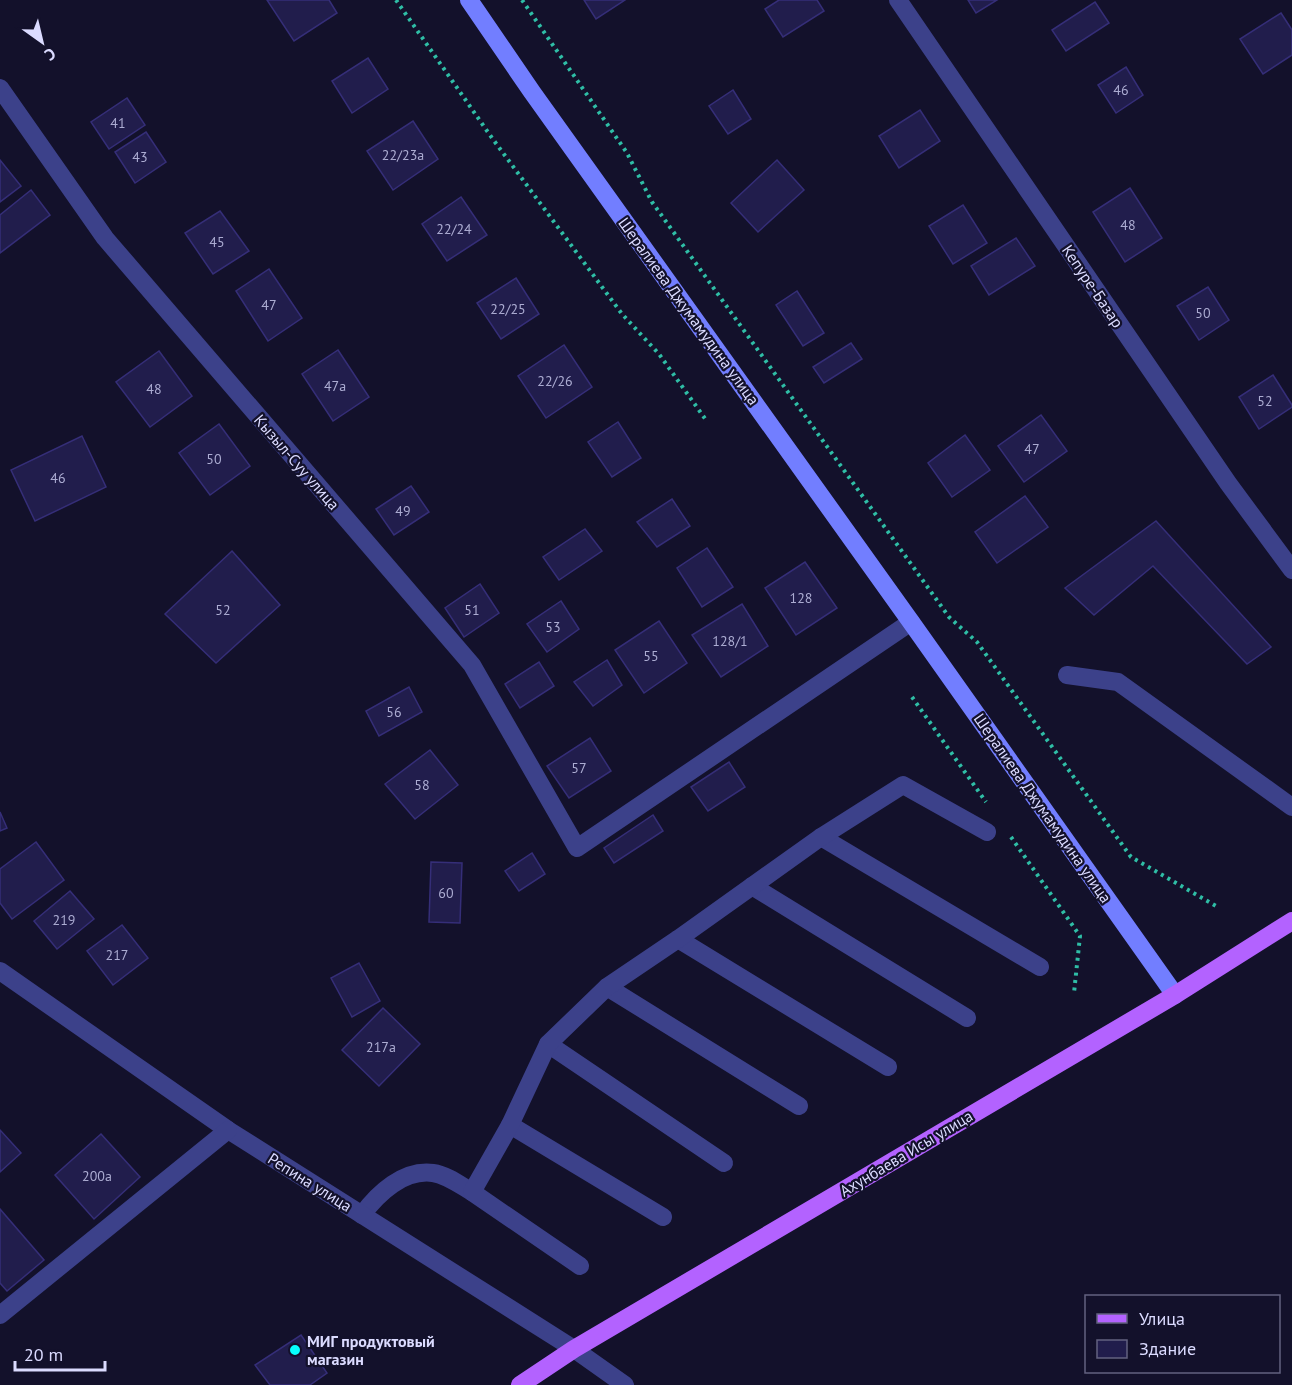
<svg xmlns="http://www.w3.org/2000/svg" width="1292" height="1385" viewBox="0 0 1292 1385" font-family="'PT Sans',sans-serif">
	<style>
		.building { fill: #211d4c; stroke: #352e78; stroke-width: 1.5 }
		.lines { fill: none; stroke-linecap: round; stroke-linejoin: round }
		.path { stroke: #2fbea6; stroke-width: 4; stroke-dasharray: 3 4.5; stroke-linecap: butt }
		.lane { stroke: #3c418a; stroke-width: 18 }
		.street { stroke: #3c418a; stroke-width: 18 }
		.secondary { stroke: #727eff; stroke-width: 18 }
		.primary { stroke: #b362ff; stroke-width: 18 }
		.poi-dot { fill: #07fffd; stroke: #13112b; stroke-width: 2 }
		.labels { text-anchor: middle; stroke-width: 4.5; stroke-linejoin: round; paint-order: stroke }
		.number-label { font-size: 14px; fill: #acacd2 }
		.street-label { font-size: 16px; fill: #dbdbff; stroke: #13112b }
		.poi-label { font-size: 16px; font-weight: bold; fill: #dbdbff; stroke: #13112b; text-anchor: start }
	</style>
	<rect width="100%" height="100%" fill="#13112b"/>
	<!-- building -->
	<g class="building">
		<path d="M267,0H329L337,13L294,41Z"/>
		<path d="M584,0H625L596,19Z"/>
		<path d="M779,0H817L824,11L783,37L765,9Z"/>
		<path d="M968,0H997L976,13Z"/>
		<path d="M1095,2L1109,23L1066,51L1052,30Z"/>
		<path d="M1281,13L1292,30V55L1263,74L1240,39Z"/>
		<path d="M368,58L388,89L352,113L332,81Z"/>
		<path d="M1126,67L1143,95L1116,113L1098,85Z"/>
		<path d="M733,90L751,119L728,134L709,106Z"/>
		<path d="M127,98L145,125L109,149L91,122Z"/>
		<path d="M920,110L940,141L899,168L879,136Z"/>
		<path d="M413,121L438,159L393,190L367,151Z"/>
		<path d="M146,132L166,162L135,183L115,152Z"/>
		<path d="M0,160L21,186L0,202Z"/>
		<path d="M777,160L804,190L758,232L731,203Z"/>
		<path d="M1130,188L1162,238L1125,262L1093,212Z"/>
		<path d="M31,190L50,215L0,253V215Z"/>
		<path d="M461,197L487,235L447,261L422,224Z"/>
		<path d="M963,205L987,243L953,264L929,226Z"/>
		<path d="M220,211L249,251L213,274L185,233Z"/>
		<path d="M1016,238L1035,266L989,295L971,266Z"/>
		<path d="M269,269L302,318L268,341L236,291Z"/>
		<path d="M516,278L539,314L501,339L477,303Z"/>
		<path d="M1208,287L1229,320L1199,340L1177,306Z"/>
		<path d="M797,291L824,333L803,346L776,305Z"/>
		<path d="M851,343L862,359L824,383L813,367Z"/>
		<path d="M564,345L592,387L546,418L518,376Z"/>
		<path d="M338,350L369,397L333,421L302,374Z"/>
		<path d="M159,351L192,396L150,427L116,382Z"/>
		<path d="M1273,375L1292,405V407L1259,429L1239,397Z"/>
		<path d="M1041,415L1067,451L1024,482L998,446Z"/>
		<path d="M618,422L641,458L612,477L588,442Z"/>
		<path d="M219,424L250,466L210,495L179,453Z"/>
		<path d="M965,435L990,470L952,497L928,463Z"/>
		<path d="M82,436L106,487L35,521L11,470Z"/>
		<path d="M411,486L429,512L394,535L376,509Z"/>
		<path d="M1025,496L1048,527L997,563L975,532Z"/>
		<path d="M672,499L690,526L657,547L637,522Z"/>
		<path d="M1156,521L1271,647L1247,664L1153,566L1094,615L1065,588Z"/>
		<path d="M585,529L602,551L559,580L543,557Z"/>
		<path d="M707,548L733,587L702,607L677,568Z"/>
		<path d="M232,551L280,605L216,663L165,614Z"/>
		<path d="M805,562L837,608L796,635L765,588Z"/>
		<path d="M480,584L499,613L464,637L445,608Z"/>
		<path d="M561,601L579,629L547,652L527,624Z"/>
		<path d="M742,604L768,646L721,677L692,635Z"/>
		<path d="M659,621L687,663L644,693L615,650Z"/>
		<path d="M607,660L622,685L593,706L574,682Z"/>
		<path d="M539,662L554,686L520,708L505,684Z"/>
		<path d="M409,687L422,712L379,736L366,711Z"/>
		<path d="M590,738L611,771L569,798L547,766Z"/>
		<path d="M430,750L458,785L415,819L385,784Z"/>
		<path d="M729,762L745,787L708,811L691,787Z"/>
		<path d="M0,812L7,828L0,831Z"/>
		<path d="M653,815L663,831L614,863L604,848Z"/>
		<path d="M36,842L64,880L12,919L0,903V869Z"/>
		<path d="M532,853L545,874L519,891L505,871Z"/>
		<path d="M431,862L462,863L460,923L429,922Z"/>
		<path d="M70,891L94,919L57,949L34,921Z"/>
		<path d="M122,925L148,958L113,985L87,951Z"/>
		<path d="M359,963L380,1001L352,1017L331,978Z"/>
		<path d="M383,1008L420,1044L379,1086L342,1050Z"/>
		<path d="M0,1130L21,1153L0,1172Z"/>
		<path d="M101,1134L140,1177L94,1219L55,1175Z"/>
		<path d="M0,1209L44,1260L7,1291L0,1283Z"/>
		<path d="M301,1335L327,1373L310,1385H270L255,1365Z"/>
	</g>
	<g class="lines">
		<!-- path -->
		<g class="path">
			<path d="M396,0L492,138L622,314L659,354L706,420"/>
			<path d="M522,0L627,153L652,202L949,617L977,642L1131,857L1216,906"/>
			<path d="M912,697L986,802"/>
			<path d="M1011,837L1080,936L1074,993"/>
		</g>
		<!-- lane -->
		<g class="lane">
			<path d="M1067,675L1118,682L1292,807"/>
			<path d="M821,837L1040,967"/>
			<path d="M752,886L967,1018"/>
			<path d="M678,939L888,1067"/>
			<path d="M607,987L799,1106"/>
			<path d="M548,1044L724,1163"/>
			<path d="M510,1125L663,1217"/>
			<path d="M362,1215C378,1193 404,1169 433,1173C447,1175 460,1185 472,1192"/>
			<path d="M580,1266L472,1192L510,1125L548,1044L607,987L678,939L821,837L903,785L987,832"/>
		</g>
		<!-- street -->
		<g class="street">
			<path d="M898,0L1228,483L1292,570"/>
			<path d="M0,88L105,238L472,665L577,848L911,622"/>
			<path d="M0,971L228,1130L574,1349L625,1385"/>
			<path d="M0,1315L228,1130"/>
		</g>
		<!-- secondary -->
		<path class="secondary" d="M469,0L532,92L911,622L1175,995"/>
		<!-- primary -->
		<path class="primary" d="M520,1385L574,1349L1175,995L1292,921"/>
	</g>
	<!-- markers -->
	<circle class="poi-dot" cx="295" cy="1350" r="6"/>
	<g class="labels">
		<!-- number labels -->
		<g class="number-label">
			<text x="1121" y="95">46</text>
			<text x="118" y="128">41</text>
			<text x="403" y="160">22/23а</text>
			<text x="140" y="162">43</text>
			<text x="1128" y="230">48</text>
			<text x="454" y="234">22/24</text>
			<text x="217" y="247">45</text>
			<text x="269" y="310">47</text>
			<text x="508" y="314">22/25</text>
			<text x="1203" y="318">50</text>
			<text x="555" y="386">22/26</text>
			<text x="335" y="391">47а</text>
			<text x="154" y="394">48</text>
			<text x="1265" y="406">52</text>
			<text x="1032" y="454">47</text>
			<text x="214" y="464">50</text>
			<text x="58" y="483">46</text>
			<text x="403" y="516">49</text>
			<text x="801" y="603">128</text>
			<text x="223" y="615">52</text>
			<text x="472" y="615">51</text>
			<text x="553" y="632">53</text>
			<text x="730" y="646">128/1</text>
			<text x="651" y="661">55</text>
			<text x="394" y="717">56</text>
			<text x="579" y="773">57</text>
			<text x="422" y="790">58</text>
			<text x="446" y="898">60</text>
			<text x="64" y="925">219</text>
			<text x="117" y="960">217</text>
			<text x="381" y="1052">217а</text>
			<text x="97" y="1181">200а</text>
		</g>
		<!-- street labels -->
		<g class="street-label">
			<text transform="translate(1093 286) rotate(56)" y="6">Кепуре-Базар</text>
			<text transform="translate(689 311) rotate(54)" y="6">Шералиева Джумамудина улица</text>
			<text transform="translate(297 462) rotate(49)" y="6">Кызыл-Суу улица</text>
			<text transform="translate(1043 808) rotate(55)" y="6">Шералиева Джумамудина улица</text>
			<text transform="translate(906 1153) rotate(-31)" y="6">Ахунбаева Исы улица</text>
			<text transform="translate(310 1182) rotate(32)" y="6">Репина улица</text>
		</g>
		<!-- poi labels -->
		<g class="poi-label">
			<text x="307" y="1347">МИГ продуктовый<tspan x="307" dy="18">магазин</tspan></text>
		</g>
	</g>
	<!-- legend -->
	<rect x="1085" y="1295" width="195" height="78" fill="#13112b" stroke="#636280" stroke-width="1.5"/>
	<rect x="1097" y="1314" width="30" height="9" fill="#b362ff" stroke="#636280" stroke-width="1.5"/>
	<text x="1139" y="1325" font-size="18" fill="#dbdbff">Улица</text>
	<rect x="1097" y="1340" width="30" height="18" fill="#211d4c" stroke="#636280" stroke-width="1.5"/>
	<text x="1139" y="1355" font-size="18" fill="#dbdbff">Здание</text>
	<!-- north arrow -->
	<g transform="translate(42 42) rotate(146)" stroke="#13112b" stroke-width="4.5" paint-order="stroke">
	<path d="M0-4.5L10 22L0 15L-10 22Z" fill="#dbdbff"/>
	<text y="-9" font-size="16" font-weight="bold" text-anchor="middle" fill="#dbdbff">С</text>
	</g>
	<!-- scale -->
	<path d="M15 1361v9h90v-9" fill="none" stroke="#dbdbff" stroke-width="3"/>
	<text x="24" y="1361" font-size="18" fill="#dbdbff" stroke="#13112b" stroke-width="4.5" paint-order="stroke">20 m</text>
</svg>
